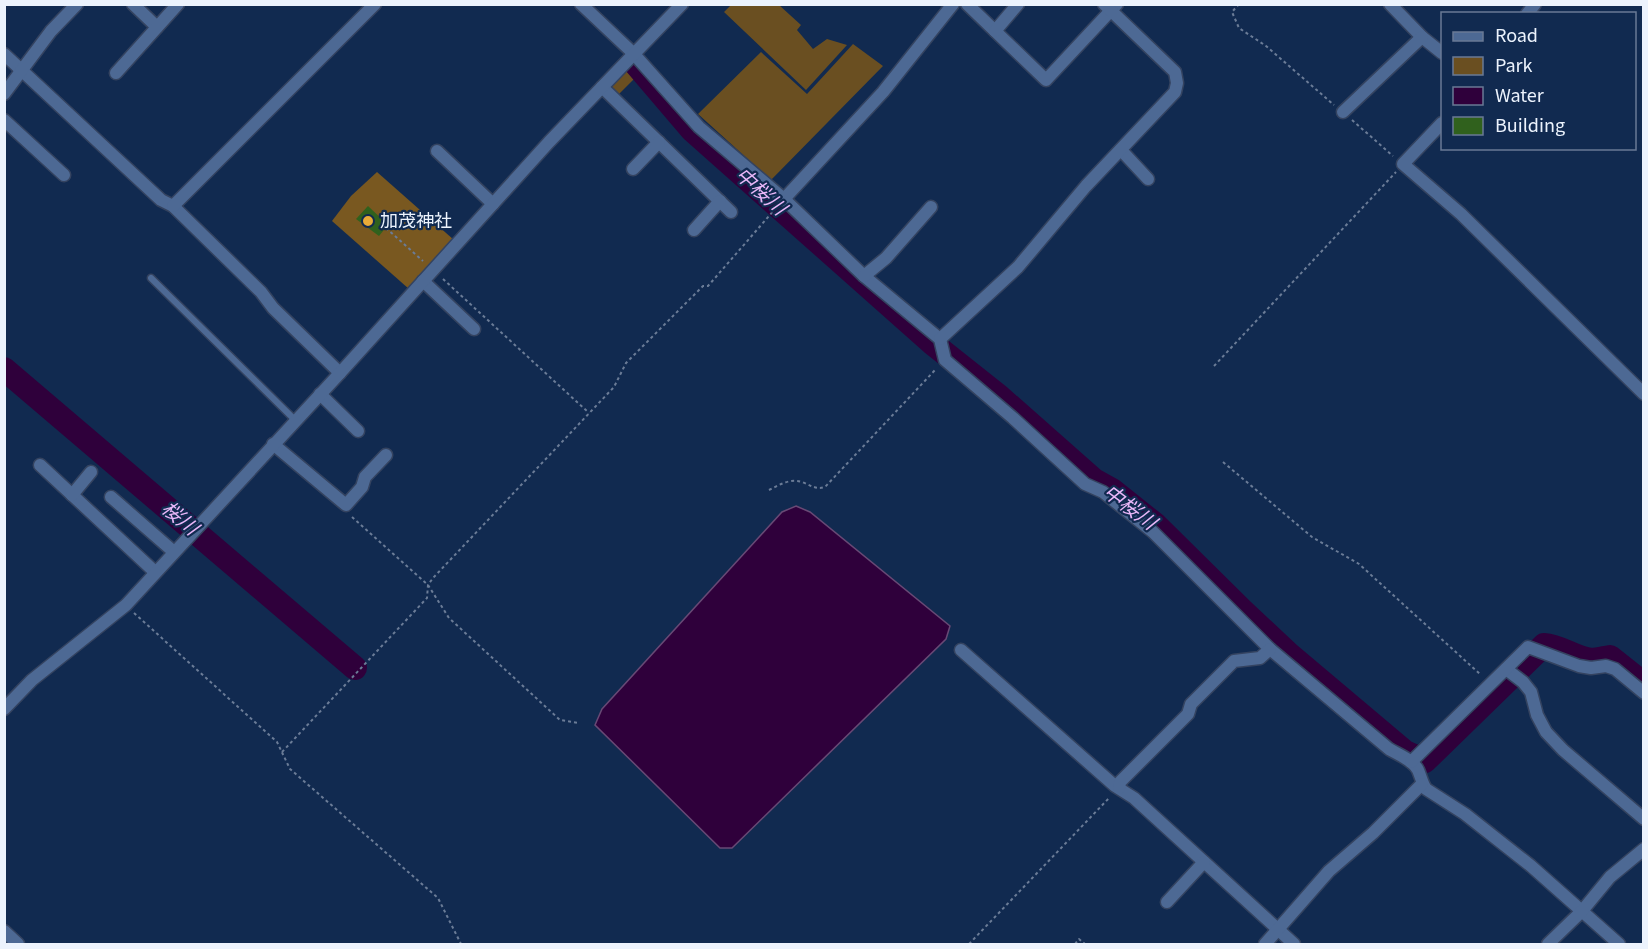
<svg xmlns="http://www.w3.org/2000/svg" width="1648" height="949" viewBox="0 0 1648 949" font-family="Georgia,'Noto Sans JP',serif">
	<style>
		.green { fill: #6a4f21 }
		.forest { fill: #795820 }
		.water { fill: #2f003b; stroke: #684975; stroke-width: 1.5 }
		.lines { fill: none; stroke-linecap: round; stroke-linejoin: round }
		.river { stroke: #2f003b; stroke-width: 24 }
		.building { fill: #30611d }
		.service-casing { stroke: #344360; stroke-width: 9 }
		.minor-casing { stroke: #344360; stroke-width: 15 }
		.path { stroke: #6b7c97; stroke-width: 2; stroke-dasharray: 3 3; stroke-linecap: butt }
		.service { stroke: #4d6994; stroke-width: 6 }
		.minor { stroke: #4d6994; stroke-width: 12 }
		.poi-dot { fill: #e9ab38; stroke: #112a50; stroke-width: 2 }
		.labels { text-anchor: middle; stroke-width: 4.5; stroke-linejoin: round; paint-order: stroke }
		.poi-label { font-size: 18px; fill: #ecf3fd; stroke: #112a50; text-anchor: start }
		.water-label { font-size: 20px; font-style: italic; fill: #e9b7f8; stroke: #112a50 }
	</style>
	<rect width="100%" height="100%" fill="#112a50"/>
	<!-- green -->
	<g class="green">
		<path d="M731,5H779L801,25L797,30L813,49L827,39L847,45L806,90L724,12Z"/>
		<path d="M853,44L883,66L771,180L698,114L761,52L807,94Z"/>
		<path d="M629,64L638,75L618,95L607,85Z"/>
	</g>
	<!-- forest -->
	<path class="forest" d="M377,172L454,240L409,289L332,221L351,196Z"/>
	<!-- water -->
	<path class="water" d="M796,506L810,512L950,626L946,639L732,848H720L595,725L602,709L782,512Z"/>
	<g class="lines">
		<!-- river -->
		<g class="river">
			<path d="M634,62L692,130L932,343L1000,397L1094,480L1112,490L1156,525L1243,611L1290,655L1405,752L1425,761L1544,645C1561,646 1574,658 1591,660C1597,660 1604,658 1610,657L1644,684"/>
			<path d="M4,369L355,668"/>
		</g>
	</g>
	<!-- building -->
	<path class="building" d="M368,206L388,225L379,236L356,219Z"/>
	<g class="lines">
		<!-- service casing -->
		<g class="service-casing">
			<path id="service" d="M151,278L295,420"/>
		</g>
		<!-- minor casing -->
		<g class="minor-casing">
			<g id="minor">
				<path d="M133,4L157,27"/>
				<path d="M581,4L633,53L699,127L784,199L864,276L940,339L945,360L1013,418L1085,484L1103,492L1153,532L1270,649L1389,749C1399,755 1413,760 1418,770C1421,777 1422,783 1426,789L1465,814L1531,866L1619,944"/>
				<path d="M967,4L1046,80L1117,4"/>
				<path d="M1390,4L1422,37L1442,53"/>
				<path d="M1527,14L1535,4"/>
				<path d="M995,31L1018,4"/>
				<path d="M4,54L161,200L173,206L261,292L273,308L340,373"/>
				<path d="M116,73L178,4"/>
				<path d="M602,87L731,212"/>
				<path d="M4,94L51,31L77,4"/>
				<path d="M1343,112L1422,37"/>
				<path d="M4,120L64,175"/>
				<path d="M1442,123L1403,164L1461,214L1644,394"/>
				<path d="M1121,150L1148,179"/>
				<path d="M437,151L493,204"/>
				<path d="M633,169L659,142"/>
				<path d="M784,199L883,92L953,4"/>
				<path d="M173,206L375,4"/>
				<path d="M694,230L720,201"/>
				<path d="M864,276L886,258L931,207"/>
				<path d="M423,281L474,329"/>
				<path d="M940,339L1018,267L1086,186L1175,92L1177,83L1175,72L1104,4"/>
				<path d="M320,394L358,431"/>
				<path d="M273,444L346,505L362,487L365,477L386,455"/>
				<path d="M40,465L155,572"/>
				<path d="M72,495L91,472"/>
				<path d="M111,497L174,552"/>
				<path d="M961,650L1115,786L1134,798L1294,944"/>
				<path d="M1506,669L1523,682L1531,692L1537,715L1546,732L1563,750L1644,819"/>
				<path d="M4,709L32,680L126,605L340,373L549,142L682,4"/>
				<path d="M1411,762L1528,647L1579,666L1591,668L1606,666L1615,669L1644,693"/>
				<path d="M1119,788L1120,782L1188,714L1191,704L1234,661L1260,658L1270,649"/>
				<path d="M1167,902L1204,862"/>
				<path d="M4,931L18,944"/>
				<path d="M1265,944L1329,871L1373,833L1422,784"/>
				<path d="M1548,944L1582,911L1610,877L1644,849"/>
			</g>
		</g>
		<!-- path -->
		<g class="path">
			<path d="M1239,4L1232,12L1239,28L1266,46L1334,105"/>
			<path d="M1352,120L1393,156"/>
			<path d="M386,228L423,261"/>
			<path d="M443,279L589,413"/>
			<path d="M1214,366L1396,172"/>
			<path d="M1223,462L1312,537L1359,564L1481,675"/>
			<path d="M769,490C779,485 790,478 802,482C810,485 816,490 825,487L936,369"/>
			<path d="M352,517L428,585L449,618L560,720L579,723"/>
			<path d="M134,613L277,742L290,769L438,898L461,944"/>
			<path d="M282,752L427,598L428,585L433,578L614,387L626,363L703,286H708L776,208"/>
			<path d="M969,944L1110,797"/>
			<path d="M1075,944L1079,939L1085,944"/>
		</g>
		<!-- service -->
		<use href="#service" class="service"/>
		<!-- minor -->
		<use href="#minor" class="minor"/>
	</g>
	<!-- markers -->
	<circle class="poi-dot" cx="368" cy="221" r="6"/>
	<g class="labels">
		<!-- poi labels -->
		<g class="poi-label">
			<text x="380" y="227">加茂神社</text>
		</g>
		<!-- water labels -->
		<g class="water-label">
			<text transform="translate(761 191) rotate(42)" y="7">中桜川</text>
			<text transform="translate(1130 507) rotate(37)" y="7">中桜川</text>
			<text transform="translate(180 518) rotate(40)" y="7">桜川</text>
		</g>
	</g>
	<!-- border -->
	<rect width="1648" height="949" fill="none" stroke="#ecf3fd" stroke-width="12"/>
	<!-- legend -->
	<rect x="1441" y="12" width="195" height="138" fill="#112a50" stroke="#697a95" stroke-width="1.5"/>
	<rect x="1453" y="32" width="30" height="9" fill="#4d6994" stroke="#697a95" stroke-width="1.5"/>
	<text x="1495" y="42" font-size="18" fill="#ecf3fd">Road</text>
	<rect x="1453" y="57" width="30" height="18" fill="#6a4f21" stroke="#697a95" stroke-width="1.5"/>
	<text x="1495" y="72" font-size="18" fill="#ecf3fd">Park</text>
	<rect x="1453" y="87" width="30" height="18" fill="#2f003b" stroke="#697a95" stroke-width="1.5"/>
	<text x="1495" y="102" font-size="18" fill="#ecf3fd">Water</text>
	<rect x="1453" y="117" width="30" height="18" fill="#30611d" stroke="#697a95" stroke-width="1.5"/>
	<text x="1495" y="132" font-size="18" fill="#ecf3fd">Building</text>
</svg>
